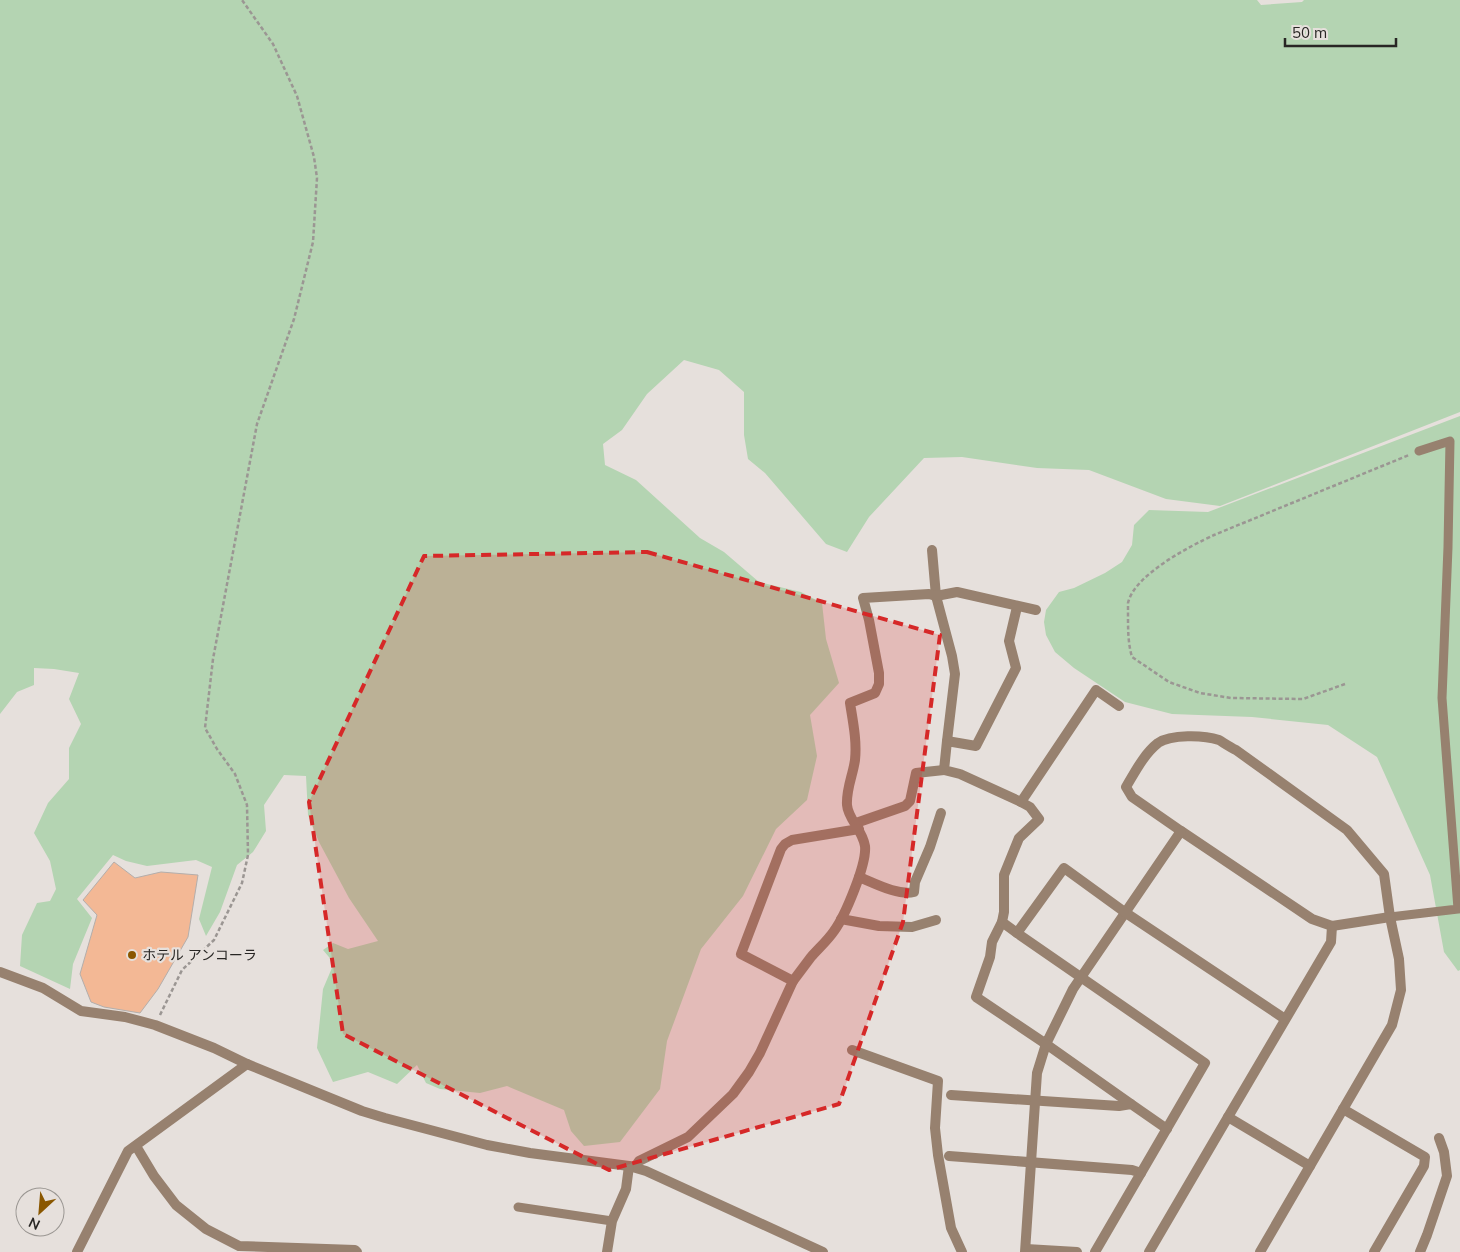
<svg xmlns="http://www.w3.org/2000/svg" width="1460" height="1252" viewBox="0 0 1460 1252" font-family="Mulish,'Noto Sans JP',sans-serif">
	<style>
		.green { fill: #b4d4b2 }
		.building { fill: #f3b895; stroke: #b4aeab }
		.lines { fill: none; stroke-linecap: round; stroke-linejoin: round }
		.path { stroke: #9b9693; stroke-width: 2.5; stroke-dasharray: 4 2.5; stroke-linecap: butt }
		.lane { stroke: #97816f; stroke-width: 9 }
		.street { stroke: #97816f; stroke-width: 10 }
		.marked { fill: #d62828; fill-opacity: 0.2; stroke: #d62828; stroke-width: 4; stroke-dasharray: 10 6; stroke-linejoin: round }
		.poi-dot { fill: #8a5700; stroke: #e6e0dc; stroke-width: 2 }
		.labels { text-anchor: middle; stroke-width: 4.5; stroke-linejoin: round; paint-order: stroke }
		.poi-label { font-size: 14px; fill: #282624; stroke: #e6e0dc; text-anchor: start }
	</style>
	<rect width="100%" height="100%" fill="#e6e0dc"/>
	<!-- green -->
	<g class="green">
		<path d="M0,0H1257L1261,5L1302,2L1304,0H1460V412L1220,506L1166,499L1089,470L1037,468L962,457L924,458L869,517L847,552L826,544L765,473L748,459L744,435V392L719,370L684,360L647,394L622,430L603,444L605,465L636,480L700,538L724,552L759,582L801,592L822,603L826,639L839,683L810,715L817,756L807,800L776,829L743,896L701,949L667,1041L660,1089L620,1142L584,1146L571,1131L564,1110L507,1086L480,1093L440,1089L426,1083L417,1065L397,1084L368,1072L333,1082L317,1048L323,989L334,963L323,950L333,943L348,949L378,941L349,898L319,842L308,815L306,776L284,775L264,805L266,831L253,852L237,865L220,912L206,936L199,919L212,867L196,860L147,866L126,861L113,855L77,899L92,918L73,964L70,989L20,966L22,935L37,903L50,901L56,889L50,861L34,833L48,803L69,779V748L81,724L69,699L79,673L54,669L34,668V685L17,692L0,714Z"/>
		<path d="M1460,416V970L1458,971L1444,952L1430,875L1377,757L1328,725L1252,717L1172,714L1125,702L1074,668L1055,652L1046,635L1044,622L1046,610L1059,592L1074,588L1105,573L1122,562L1132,545L1134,525L1149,510L1208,512Z"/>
	</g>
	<!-- building -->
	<path class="building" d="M114,862L135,878L161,872L198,875L188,937L158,989L140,1013L104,1007L91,1002L80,974L97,915L83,900Z"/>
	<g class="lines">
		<!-- path -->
		<g class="path">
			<path d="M1345,684L1303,699L1231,698L1200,693L1169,682L1132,657C1128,643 1128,630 1128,615C1128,611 1128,607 1128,603C1134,575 1190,546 1214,535L1409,455"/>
			<path d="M160,1015L182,970L214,940L242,883L248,855L247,805L235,774L217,749L205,728L213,659L257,424L294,319L313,242L317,178L314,157L297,96L273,44L242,0"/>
		</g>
		<!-- lane -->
		<g class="lane">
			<path d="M1390,917L1458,909L1442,698L1448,547L1450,441L1419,451"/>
			<path d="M518,1207L612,1221"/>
		</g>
		<!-- street -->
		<g class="street">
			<path d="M932,550L936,596L952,656L955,674L947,741"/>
			<path d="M1017,607L1009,641L1016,668L976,746L947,741L944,770L960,774L1021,802L1096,690L1119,706"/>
			<path d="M856,823L905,806L910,801L916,773L944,770"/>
			<path d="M1181,831L1312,919L1332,926L1331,942L1228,1117"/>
			<path d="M859,877C874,883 898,896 914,892L915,882L930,847L941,813"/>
			<path d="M841,919L879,926L912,927L936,920"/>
			<path d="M1002,922L992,942L990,957L976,997L1046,1044L1073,989L1181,831L1132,797L1126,787C1135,772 1144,754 1158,743C1171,734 1204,735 1219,740C1224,743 1230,747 1236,750L1347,830L1384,874L1390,917"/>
			<path d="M1017,933L1002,922L1004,912V875L1019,838L1039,819L1030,807L1021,802"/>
			<path d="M0,972L43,988L81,1011L125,1017L155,1025L214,1048L247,1064L362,1111L385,1118L487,1145L530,1153L629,1166L646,1171L823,1252"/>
			<path d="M793,981C799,973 805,965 811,957C819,948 828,940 834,931C845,916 867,864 865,846C862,829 848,819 847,805C846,789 853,775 855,760C857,741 853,722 850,703L875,693L879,684V673L869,620L863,598L929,594L936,596L957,592L1036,610"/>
			<path d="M852,1050L938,1081L935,1128L938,1155L951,1228L962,1252"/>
			<path d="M951,1095L1119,1106L1131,1104L1167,1129"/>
			<path d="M1343,1109L1425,1157L1424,1166L1374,1252"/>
			<path d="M136,1146L154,1176L176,1205L206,1229L239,1246L355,1250L357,1252"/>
			<path d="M949,1156L1132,1170L1141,1173L1095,1252"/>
			<path d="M635,1167L639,1161L688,1137L733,1094L749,1072L760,1053L793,981L741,954L781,849L785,844L792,840L859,829"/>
			<path d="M1141,1173L1205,1063L1017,933L1064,868L1126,913L1285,1019"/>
			<path d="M1026,1249L1077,1252"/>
			<path d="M77,1252L128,1151L247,1064"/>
			<path d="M607,1252L612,1221L626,1189L629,1166"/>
			<path d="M1025,1252L1037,1073L1046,1044L1131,1104"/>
			<path d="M1149,1252L1228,1117L1310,1166"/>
			<path d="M1260,1252L1392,1025L1401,990L1399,959L1390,917L1332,926"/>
			<path d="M1420,1252L1427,1235L1447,1176L1444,1152L1439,1138"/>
		</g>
	</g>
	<!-- marked area -->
	<path class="marked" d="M647,552L940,635L903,922L839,1104L609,1170L343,1034L309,802L424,556Z"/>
	<!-- markers -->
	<circle class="poi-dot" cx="132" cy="955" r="5"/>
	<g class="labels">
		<!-- poi labels -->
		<g class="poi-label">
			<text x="142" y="960">ホテル アンコーラ</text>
		</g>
	</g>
	<!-- north arrow -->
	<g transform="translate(40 1212) rotate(206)"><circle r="24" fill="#e6e0dc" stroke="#9a9692"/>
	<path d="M0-4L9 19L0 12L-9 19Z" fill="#8a5700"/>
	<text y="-8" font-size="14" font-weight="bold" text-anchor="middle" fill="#282624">N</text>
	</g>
	<!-- scale -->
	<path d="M1285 38v8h111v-8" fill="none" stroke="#282624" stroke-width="2.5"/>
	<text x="1292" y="38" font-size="15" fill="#282624" stroke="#e6e0dc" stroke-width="4" paint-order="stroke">50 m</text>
</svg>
